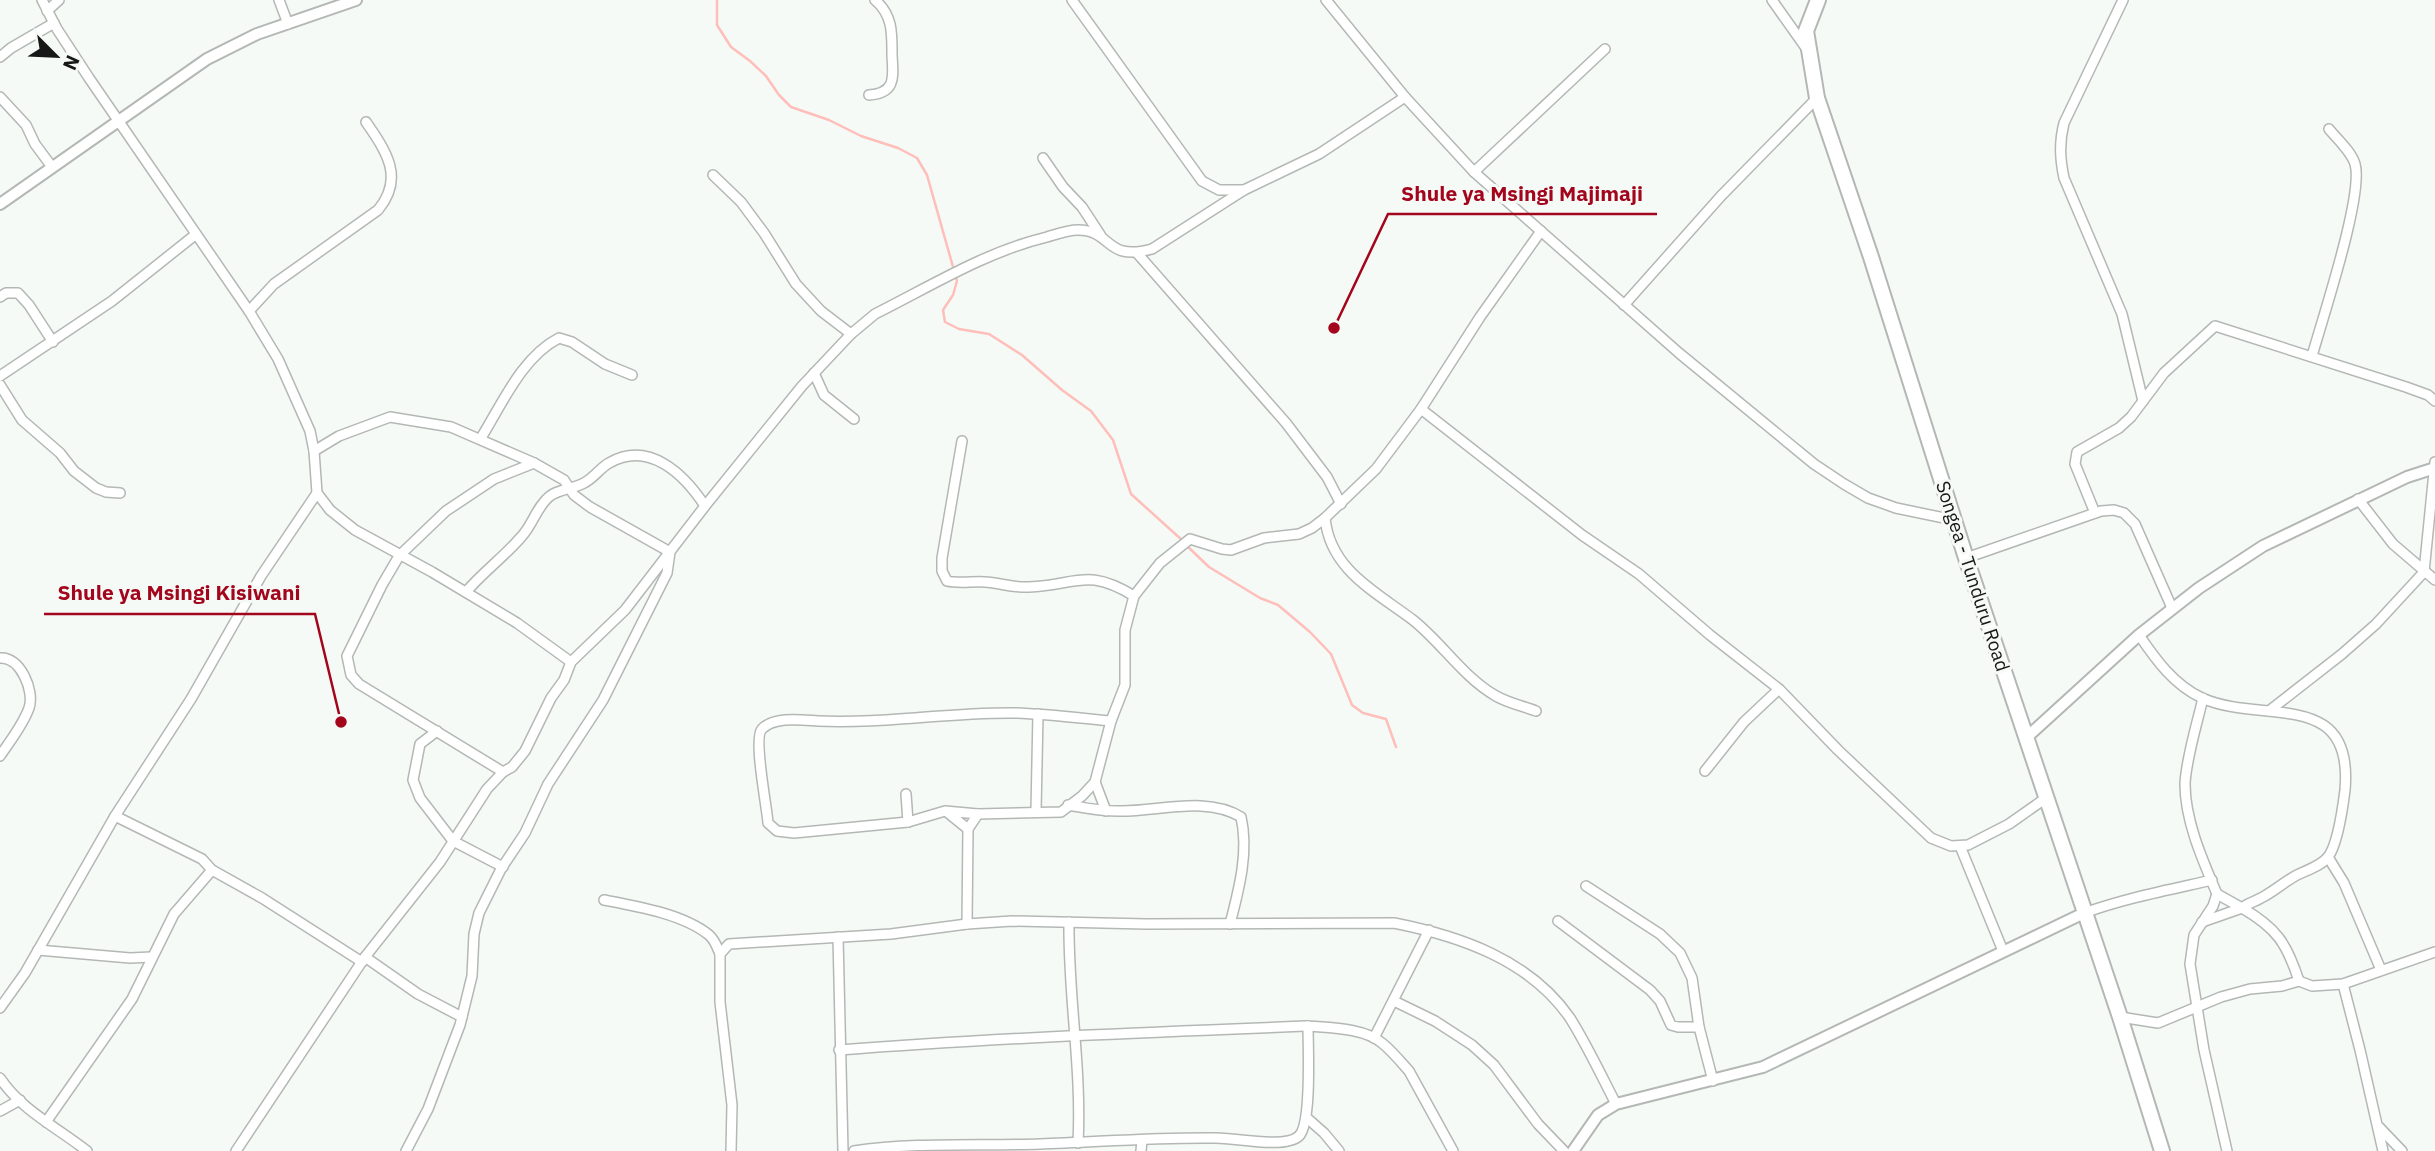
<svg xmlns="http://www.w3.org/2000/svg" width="2435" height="1151" viewBox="0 0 2435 1151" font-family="'IBM Plex Sans',sans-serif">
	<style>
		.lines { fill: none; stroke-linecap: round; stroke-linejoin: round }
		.stream { stroke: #febeb9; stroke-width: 2.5 }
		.minor-casing { stroke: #b4b8b5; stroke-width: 12 }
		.tertiary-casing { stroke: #b4b8b5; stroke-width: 14 }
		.trunk-casing { stroke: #b4b8b5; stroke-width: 18 }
		.minor { stroke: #fff; stroke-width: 9 }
		.tertiary { stroke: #fff; stroke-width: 10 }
		.trunk { stroke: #fff; stroke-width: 14 }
		.labels { text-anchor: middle; stroke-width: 6; stroke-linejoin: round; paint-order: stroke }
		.street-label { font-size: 19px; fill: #161716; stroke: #f6faf7 }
		.leader { fill: none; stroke: #a3061c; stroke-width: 2.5 }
		.callout-dot { fill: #a3061c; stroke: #f6faf7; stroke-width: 2.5 }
		.callout-label { font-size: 21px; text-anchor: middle; font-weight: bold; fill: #a3061c; stroke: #f6faf7; stroke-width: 6; stroke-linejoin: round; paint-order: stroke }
	</style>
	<rect width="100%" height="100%" fill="#f6faf7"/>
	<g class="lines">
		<!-- stream -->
		<g class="stream">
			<path d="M717,0V25L731,47L750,61L766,76L779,95L791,107L829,120L861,136L898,148L917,158L927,175L957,281L953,295L943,310L945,322L959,329L989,334L1022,355L1062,390L1091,411L1113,440L1131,494L1182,540"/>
			<path d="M1186,545L1209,567L1260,598L1278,605L1310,632L1331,654L1352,705L1363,713L1386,719L1396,747"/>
		</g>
		<!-- minor casing -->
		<g class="minor-casing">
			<g id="minor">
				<path d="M42,0L57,29L89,78L249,311L278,359L310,431L314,451L317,493L330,510L355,530L432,572L517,623L571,662"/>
				<path d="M279,0L288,24"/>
				<path d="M1072,0L1202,181L1219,190H1244"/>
				<path d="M1326,0L1405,97L1474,172L1679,353L1814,464L1844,484L1868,498L1896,508L1954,520"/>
				<path d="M1772,0L1806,48"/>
				<path d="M2123,0L2064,123C2059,143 2060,159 2064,178L2122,314L2143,401"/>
				<path d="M47,11L59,0"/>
				<path d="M0,57L11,48L54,23"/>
				<path d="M869,95C897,93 893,76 892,55C892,34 893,15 875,0"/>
				<path d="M0,97L26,125L35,144L52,167"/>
				<path d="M1043,158L1063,187L1082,207L1101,236"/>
				<path d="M1474,172L1605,49"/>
				<path d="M713,175L741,202L764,233L796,284L821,311L851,334"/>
				<path d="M1541,231L1480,317L1421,409L1582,535L1639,574L1710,635L1779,689L1838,750L1931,838L1951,846L1968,845L2009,824L2046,798"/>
				<path d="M1137,253L1286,423L1327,477L1341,504"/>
				<path d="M0,297L6,293H18L29,305L53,342"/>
				<path d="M1624,305L1721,196L1817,98"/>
				<path d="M249,311L274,284L378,210C405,178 386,151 366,122"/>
				<path d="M2312,356C2322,320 2364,194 2355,164C2351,151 2337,139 2329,129"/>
				<path d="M814,373L824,395L854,419"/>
				<path d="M0,376L112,301L195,235"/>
				<path d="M0,385L22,420L60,453L74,471L96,488L106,492L120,493"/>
				<path d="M481,438C502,404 522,357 559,338L572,342L605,364L632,375"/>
				<path d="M962,441L942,558V571L947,581C959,584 973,581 985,582C1000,583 1014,588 1029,587C1077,585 1087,567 1134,596"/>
				<path d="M314,451L339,436L390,417L451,427L534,463L564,480L574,495L590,507L670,552L667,573L603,700L548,784L525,833L501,869L479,913L474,934L472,976L460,1025L428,1109L406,1151"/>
				<path d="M2358,499L2393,544L2435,580"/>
				<path d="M2095,513L2075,464L2077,452L2119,428L2131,417L2164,373L2215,326L2406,387L2428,395L2435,401"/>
				<path d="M1325,518C1330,570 1376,592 1413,620C1442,643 1463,677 1496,696C1508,703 1523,706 1536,711"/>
				<path d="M1966,558L2101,511L2114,510L2124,513L2135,524L2172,608"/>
				<path d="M466,592C483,572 505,556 522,536C533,524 537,506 550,496C559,489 573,489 584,483C594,478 600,468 609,463C649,440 684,474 705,506"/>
				<path d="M2139,635C2156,660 2174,685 2202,698C2262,725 2354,687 2345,790C2343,806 2338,844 2328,857C2321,866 2307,870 2297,875C2284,882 2273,892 2261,898C2254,902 2248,903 2242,908L2217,894C2203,861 2185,821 2185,784C2186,759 2197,724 2203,698"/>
				<path d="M0,658C20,656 35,691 29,708C23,725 10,741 0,756"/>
				<path d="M2269,711L2342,654L2376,624L2424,572L2435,462"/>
				<path d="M437,731L420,744L413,780L420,798L453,841L503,867"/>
				<path d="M1705,771L1744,722L1779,689"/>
				<path d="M503,772L359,684L351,675L347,656L382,585L399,556L446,511L494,479L534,463"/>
				<path d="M1095,782L1106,811"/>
				<path d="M906,794L908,822"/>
				<path d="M1068,805C1086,808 1104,812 1122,811C1160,811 1207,796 1241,817C1249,852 1239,889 1230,924"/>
				<path d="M1036,811L1038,714"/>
				<path d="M947,812L968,829"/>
				<path d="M978,814L1061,812L1082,796L1095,782L1111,721L1125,685V630L1134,596L1160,563L1190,539L1222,549L1231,550L1264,538L1299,534L1312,528L1325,518L1376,469L1421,409"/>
				<path d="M115,816L202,859L212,870L262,898L362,962"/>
				<path d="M1960,846L2003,951"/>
				<path d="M2328,857L2344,883L2381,970"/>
				<path d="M1586,886L1660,934L1680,953L1692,978L1699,1027L1713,1081"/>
				<path d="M2217,894L2213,906L2194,935L2190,964L2204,1050L2227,1151"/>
				<path d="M604,900C636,906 683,914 709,935C715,940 717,947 720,954"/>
				<path d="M2084,913C2126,898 2168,890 2212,880"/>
				<path d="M1558,921L1650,990L1660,1001L1671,1025L1678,1027H1699"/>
				<path d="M1069,922C1068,996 1082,1069 1078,1143"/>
				<path d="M2202,922L2242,908C2277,928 2287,944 2299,981"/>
				<path d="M967,924L968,829L978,814L945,811L908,822L794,833L777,831L768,823C767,807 753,738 762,729C774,716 802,720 818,721C884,724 949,712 1015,713C1047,714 1079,718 1111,721"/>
				<path d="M838,937L843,1151"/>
				<path d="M38,950L130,958L152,957"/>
				<path d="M365,957L418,994L462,1017"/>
				<path d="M2343,984L2360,1050L2383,1151"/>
				<path d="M1394,1001L1435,1021L1472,1045L1494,1065L1538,1124L1564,1151"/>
				<path d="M0,1008L25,973L115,816L191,699L261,576L317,493"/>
				<path d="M2120,1017L2158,1023L2221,997L2250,989L2282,986L2299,981L2312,986L2343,984L2435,952"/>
				<path d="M1374,1038L1429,930"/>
				<path d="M839,1050C995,1038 1152,1032 1308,1026C1331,1028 1364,1028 1382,1043C1392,1051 1401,1062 1409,1071L1453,1151"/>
				<path d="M0,1078C21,1110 58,1128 87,1151"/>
				<path d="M0,1111L20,1100"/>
				<path d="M1307,1118L1324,1133L1339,1151"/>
				<path d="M46,1122L132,999L174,914L212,870"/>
				<path d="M2379,1127L2402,1151"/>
				<path d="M236,1151L365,957L440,862L487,789L503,772L512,767L525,751L551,698L564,680L571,662L625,610L705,506L802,386L851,334L875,314C931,286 985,252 1047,237C1057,234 1068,230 1078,230C1113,230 1104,262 1152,249L1244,190L1319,154L1405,97"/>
				<path d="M731,1151L732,1105L720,1002V954L729,944L891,934L967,924L1012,921L1146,924L1394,923C1460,936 1530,960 1570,1018C1587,1045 1601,1075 1616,1104"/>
				<path d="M854,1151C915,1142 978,1146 1040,1144C1099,1142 1157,1137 1216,1138C1236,1138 1285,1149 1299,1136C1312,1123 1308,1048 1308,1026"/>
				<path d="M1141,1151L1142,1140"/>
			</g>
		</g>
		<!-- tertiary casing -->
		<g class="tertiary-casing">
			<g id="tertiary">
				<path d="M0,204L207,59L257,34L356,0"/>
				<path d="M2027,737L2139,635L2199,588L2263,546L2407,477L2435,468"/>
				<path d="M1573,1151L1598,1115L1616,1104L1763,1067L2084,913"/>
			</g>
		</g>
		<!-- trunk casing -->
		<g class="trunk-casing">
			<path id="trunk" d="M1818,0L1806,31L1817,98L1871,257L1966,558L2120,1017L2162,1151"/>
		</g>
		<!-- minor -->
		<use href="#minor" class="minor"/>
		<!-- tertiary -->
		<use href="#tertiary" class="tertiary"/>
		<!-- trunk -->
		<use href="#trunk" class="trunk"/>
	</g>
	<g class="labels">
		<!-- street labels -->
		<g class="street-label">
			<text transform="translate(1973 576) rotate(72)" y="7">Songea - Tunduru Road</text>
		</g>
	</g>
	<!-- callouts -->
	<path class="leader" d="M1334 328L1388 214H1657M341 722L315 614H44"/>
	<g class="callout-dot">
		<circle cx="1334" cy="328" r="7"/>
		<circle cx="341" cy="722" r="7"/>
	</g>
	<g class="callout-label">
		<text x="1522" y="201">Shule ya Msingi Majimaji</text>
		<text x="179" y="600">Shule ya Msingi Kisiwani</text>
	</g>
	<!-- north arrow -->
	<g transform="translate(56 56) rotate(114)" stroke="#f6faf7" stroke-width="5" paint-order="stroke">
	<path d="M0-5L12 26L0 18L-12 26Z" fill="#161716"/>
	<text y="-10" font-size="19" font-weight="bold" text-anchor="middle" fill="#161716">N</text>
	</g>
</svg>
